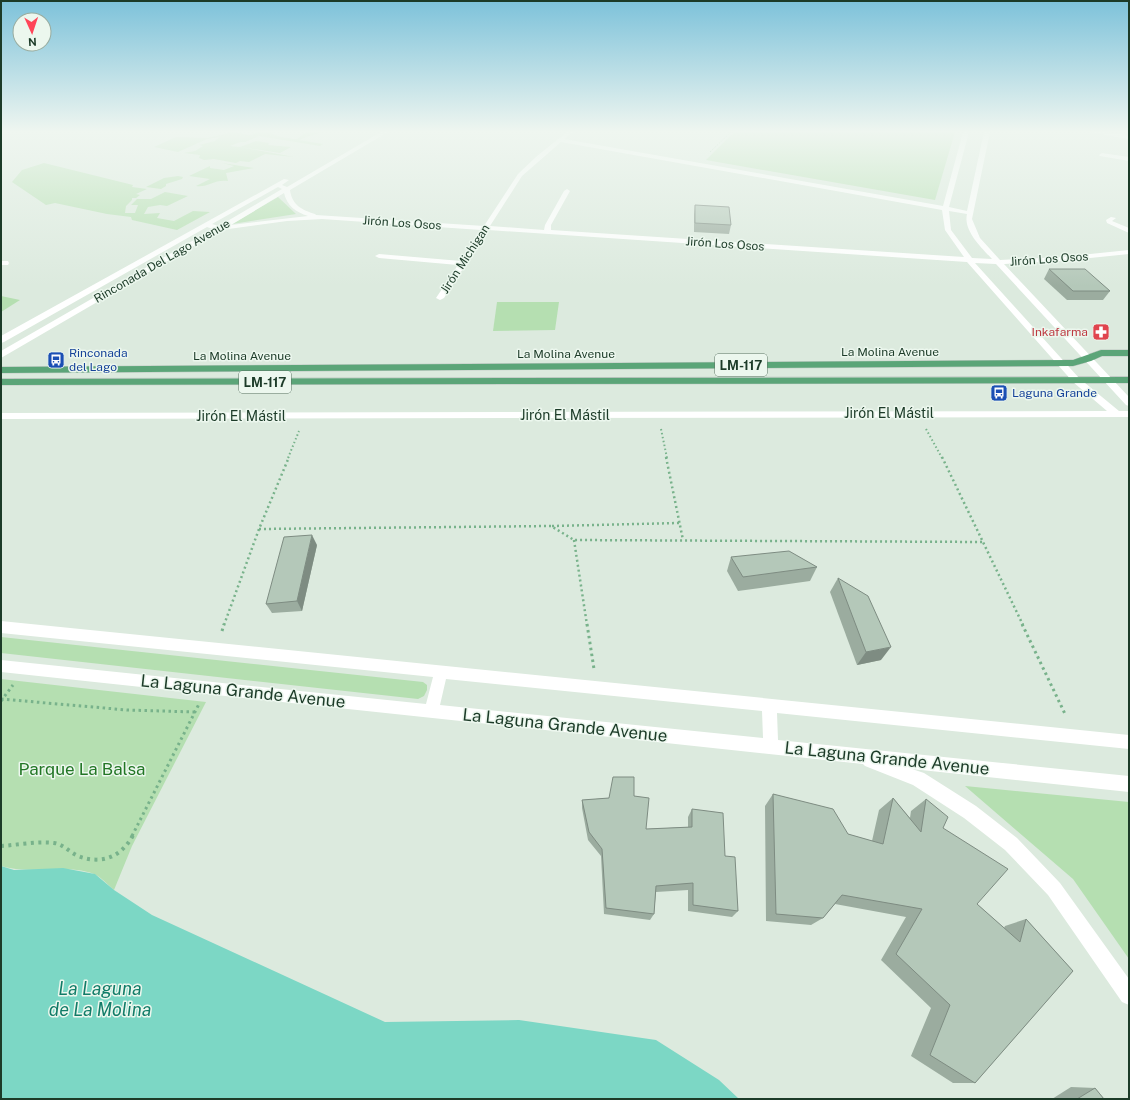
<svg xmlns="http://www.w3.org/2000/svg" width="1130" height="1100" viewBox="0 0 1130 1100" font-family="'Public Sans',sans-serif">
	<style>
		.green { fill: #b5dfb1 }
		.water { fill: #7cd7c5 }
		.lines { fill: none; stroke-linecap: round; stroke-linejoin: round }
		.major-casing { stroke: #bfc8c3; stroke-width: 1 }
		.path-far4 { stroke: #78b28b; stroke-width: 1; stroke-dasharray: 1 1.5; stroke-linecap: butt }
		.path-far3 { stroke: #78b28b; stroke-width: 2; stroke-dasharray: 1.5 2.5; stroke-linecap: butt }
		.path-far2 { stroke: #78b28b; stroke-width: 2.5; stroke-dasharray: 2 3; stroke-linecap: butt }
		.path-far1 { stroke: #78b28b; stroke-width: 3; stroke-dasharray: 2.5 3.5; stroke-linecap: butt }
		.path { stroke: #78b28b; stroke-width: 4; stroke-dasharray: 3 4.5; stroke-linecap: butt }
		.minor { fill: #fff; fill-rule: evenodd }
		.major { fill: #5ba578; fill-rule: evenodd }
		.wall { fill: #9bac9f }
		.shaded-wall { fill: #7e8c82 }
		.building { fill: #b4c8b9; stroke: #7e8c82 }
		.labels { text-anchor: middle; stroke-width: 3; stroke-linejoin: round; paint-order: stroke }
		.far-street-label { font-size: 12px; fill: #1c3b28; stroke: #ecf7ee }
		.far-health-label { font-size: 12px; fill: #be3a42; stroke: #ecf7ee; text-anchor: end }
		.far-transit-label { font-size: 12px; fill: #164399; stroke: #ecf7ee; text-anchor: start }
		.shield { fill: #ecf7ee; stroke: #5a7363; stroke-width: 1 }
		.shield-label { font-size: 13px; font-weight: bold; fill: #1c3b28 }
		.street-label { font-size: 14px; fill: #1c3b28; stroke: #ecf7ee }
		.near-street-label { font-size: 17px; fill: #1c3b28; stroke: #ecf7ee }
		.near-park-label { font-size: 17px; fill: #227625; stroke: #ecf7ee }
		.near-water-label { font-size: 18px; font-style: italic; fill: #117c68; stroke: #ecf7ee }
	</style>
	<rect width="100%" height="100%" fill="#dceade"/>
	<!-- green -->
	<g class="green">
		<path d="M232,132L251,135L257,132H273L272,133L277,136L293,139H297L306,132H322C315,135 307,136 299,140L323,144L320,146L259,136L245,142H240L230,146L240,147L256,141L269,143L268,145L291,147L280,153L240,147L294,157L265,154L249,162L240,161L236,163L214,159L204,160L199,158L200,155L184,153L195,151L203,146L199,145L215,141L219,137L207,139L178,152L154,147L176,137L208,138Z"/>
		<path d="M734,132H955L935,200L706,160Z"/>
		<path d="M44,163L133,185L132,187L147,189L136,194L140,195L136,198H132V200L126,206L125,213H135L138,205H131L137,199H151L165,192L188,196L167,206L160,205L148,207L144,214L160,213L157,218L174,221L193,211L210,212L177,230L132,220L131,217L107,214L55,203L46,205L12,182L22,170Z"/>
		<path d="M222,163L254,168L226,173L228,181C214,179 208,188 196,186L210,179L189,176L210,166V168L224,170L234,166Z"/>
		<path d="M178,176L183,177L182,179L166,184V186L161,189L146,187L164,178Z"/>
		<path d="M278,197L296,214L232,224Z"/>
		<path d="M1,296L20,300L1,312Z"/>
		<path d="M497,302H559L555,330L493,331Z"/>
		<path d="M1,637L423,682L427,685V690L424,696L418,699L1,653Z"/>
		<path d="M1,679L206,702L132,846L114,890C108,885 101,877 94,874C64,863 31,875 1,866Z"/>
		<path d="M965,786L1129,802V959L1073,879Z"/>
	</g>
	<!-- water -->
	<path class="water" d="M1,866L14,870L63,868L95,874L114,890L152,915L385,1022L519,1020L656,1040L719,1080L739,1099H1Z"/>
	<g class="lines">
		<!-- major casing -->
		<g class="major-casing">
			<g id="major">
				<path d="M1101,350H1129V356H1102L1091,361L1073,366L1,373V367L1073,360Z"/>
				<path d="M1129,377V383L1,385V379Z"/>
			</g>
		</g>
		<!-- path-far4 -->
		<path class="path-far4" d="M710,152L731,132"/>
		<!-- path-far3 -->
		<g class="path-far3">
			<path d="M661,429L667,458"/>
			<path d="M926,429L942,458"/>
			<path d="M288,458L299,431"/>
		</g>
		<!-- path-far2 -->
		<g class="path-far2">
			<path d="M666,457L683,540"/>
			<path d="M942,457L1023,625"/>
			<path d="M552,526L679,523"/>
			<path d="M259,529L551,526L574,540L983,542"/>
			<path d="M574,540L587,625"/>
			<path d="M224,625L259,529L289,457"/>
		</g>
		<!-- path-far1 -->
		<g class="path-far1">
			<path d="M587,624L594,669"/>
			<path d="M1022,624L1066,716"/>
			<path d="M222,631L224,624"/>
			<path d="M1,699L127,710L195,712"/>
			<path d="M1,701L13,685"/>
			<path d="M132,836L199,704"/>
		</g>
		<!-- path -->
		<path class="path" d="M1,846C18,845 36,841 54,843C63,844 69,852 78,856C101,865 122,857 133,835"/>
		<!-- minor -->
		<g class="minor">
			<path d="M381,132H388L290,190C292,205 302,210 315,214L316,215L484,226L518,174L537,156L567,132H573L564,139L943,206L963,132H969L949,207L967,211L984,132H990L972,219L980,238L1000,260L1061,257L1129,250V254L1061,261L1004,264L1129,397V406L1126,405L996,264L975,263L1079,378L1119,411H1129V417L1,419V413L1107,411L1073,382L967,262L488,230L444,298L440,300L436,298L458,265L379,258L375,256L379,254L461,261L481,230L322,219L287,221L221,230L1,358V351L213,229L207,227L4,342L1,343V336L284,179L289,180L282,185L287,187ZM561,142L942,210L945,230L964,257L551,230V225L570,191L567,189L564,191L545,225L544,230L490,226L522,176ZM278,187L282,189L219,226L212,224ZM284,193C287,206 296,212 308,216L231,225ZM949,211L967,214C963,231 982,248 992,259L972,258L951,230Z"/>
			<path d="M1089,132H1104L1129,135V139Z"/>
			<path d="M1102,153L1129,157V161L1100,156L1099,155Z"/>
			<path d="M1111,217L1116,218L1112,221L1129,228V233L1107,223L1106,220Z"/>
			<path d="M1,261H8L9,263L8,265H1Z"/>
			<path d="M1,621L1129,735V749L777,713L778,740L1129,776V792L912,769L924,773L976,806L1017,838L1060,883L1129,979V1005L1122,1002L1048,895L1005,850L964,818L913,785L865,766L863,764L1,672V660L426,704L433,677L1,633ZM446,679L762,711L763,738L440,705Z"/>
		</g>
		<!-- major -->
		<use href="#major" class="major"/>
	</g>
	<!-- wall -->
	<g class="wall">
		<path d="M695,205L731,225L729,234L694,232V214Z"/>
		<path d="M1049,269L1110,291L1103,300H1067L1044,279Z"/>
		<path d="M317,545L302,611L272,613L266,604Z"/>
		<path d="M731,557L817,567L810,581L738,591L727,571Z"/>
		<path d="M838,578L881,660L857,665L830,592Z"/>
		<path d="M773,794L848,834L872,841L879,810L893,798L910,818L911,811L926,799L943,828L977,904L1004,928L1005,926L1026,919L1073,971L975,1083H953L911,1056L931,1008L881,960L906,917L835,904L823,918L811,925L766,921L765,806Z"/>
		<path d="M634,796L646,829L688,827V817L692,809L725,856L738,911L732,917L688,911V890L656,892L654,914L650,920L604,914L601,856L588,840L582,808V800L609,798Z"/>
		<path d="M1071,1087L1095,1088L1104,1099H1052Z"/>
	</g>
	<!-- shaded-wall -->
	<g class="shaded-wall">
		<path d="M312,535L317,545L302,611L297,601Z"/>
		<path d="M891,647L881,660L857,665L866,652Z"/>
	</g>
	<!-- building -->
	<g class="building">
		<path d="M695,205L729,207L731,225L695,223Z"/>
		<path d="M1049,269H1085L1110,291H1073Z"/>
		<path d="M312,535L297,601L266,604L284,537Z"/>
		<path d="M789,551L817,567L743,577L731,557Z"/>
		<path d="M838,578L868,596L891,647L866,652Z"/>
		<path d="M613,777H634V796L649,798L646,829L692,827V809L723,813L725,856L735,857L738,911L693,905V883L656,886L654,914L606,908L602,849L589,832L582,800L609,798Z"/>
		<path d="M773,794L833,809L848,834L883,844L893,798L921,832L926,799L948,817L943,828L1008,869L977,904L1020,942L1026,919L1073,971L975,1083L930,1055L950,1005L896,954L922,909L842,895L823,918L776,914Z"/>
		<path d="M1095,1088L1104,1099H1077Z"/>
	</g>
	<!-- sky -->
	<linearGradient id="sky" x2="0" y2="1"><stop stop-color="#7dc2da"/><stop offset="0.46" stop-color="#eff6f0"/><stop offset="1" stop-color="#eff6f0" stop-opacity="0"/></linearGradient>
	<rect width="1130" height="286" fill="url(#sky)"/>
	<!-- icons -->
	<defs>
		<g id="pharmacy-square" transform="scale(0.9)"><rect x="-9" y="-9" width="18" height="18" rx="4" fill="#e0444e" stroke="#ecf7ee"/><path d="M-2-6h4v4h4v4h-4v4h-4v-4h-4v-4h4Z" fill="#fff"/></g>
		<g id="bus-square" transform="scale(0.9)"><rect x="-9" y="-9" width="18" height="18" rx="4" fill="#1a4fb4" stroke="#ecf7ee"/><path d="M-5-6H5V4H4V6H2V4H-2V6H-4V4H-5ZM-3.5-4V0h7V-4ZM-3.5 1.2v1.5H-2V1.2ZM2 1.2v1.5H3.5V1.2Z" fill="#fff"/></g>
	</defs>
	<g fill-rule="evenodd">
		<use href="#pharmacy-square" x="1101" y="332"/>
		<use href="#bus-square" x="56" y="360"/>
		<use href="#bus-square" x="999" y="393"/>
	</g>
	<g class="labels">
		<!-- far-street labels -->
		<g class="far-street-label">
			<text transform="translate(402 223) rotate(4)" y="4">Jirón Los Osos</text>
			<text transform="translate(725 244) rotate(4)" y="4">Jirón Los Osos</text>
			<text transform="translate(465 259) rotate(-57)" y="4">Jirón Michigan</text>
			<text transform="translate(1049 259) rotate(-4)" y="4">Jirón Los Osos</text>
			<text transform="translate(162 261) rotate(-30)" y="4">Rinconada Del Lago Avenue</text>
			<text x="890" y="356">La Molina Avenue</text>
			<text x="566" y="358">La Molina Avenue</text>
			<text x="242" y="360">La Molina Avenue</text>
		</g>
		<!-- far-health labels -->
		<g class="far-health-label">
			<text x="1088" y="336">Inkafarma</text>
		</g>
		<!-- far-transit labels -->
		<g class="far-transit-label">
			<text x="69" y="357">Rinconada<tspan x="69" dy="14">del Lago</tspan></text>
			<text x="1012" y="397">Laguna Grande</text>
		</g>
		<!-- shield labels -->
		<g class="shield">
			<rect x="715" y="354" width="52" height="22" rx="3"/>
			<rect x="239" y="371" width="52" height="22" rx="3"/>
		</g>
		<g class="shield-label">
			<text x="741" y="370">LM-117</text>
			<text x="265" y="387">LM-117</text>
		</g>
		<!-- street labels -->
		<g class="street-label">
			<text x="889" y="418">Jirón El Mástil</text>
			<text x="565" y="420">Jirón El Mástil</text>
			<text x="241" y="421">Jirón El Mástil</text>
		</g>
		<!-- near-street labels -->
		<g class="near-street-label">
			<text transform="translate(243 691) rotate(6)" y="6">La Laguna Grande Avenue</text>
			<text transform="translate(565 725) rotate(6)" y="6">La Laguna Grande Avenue</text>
			<text transform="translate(887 758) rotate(6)" y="6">La Laguna Grande Avenue</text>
		</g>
		<!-- near-park labels -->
		<g class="near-park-label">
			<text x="82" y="775">Parque La Balsa</text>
		</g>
		<!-- near-water labels -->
		<g class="near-water-label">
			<text x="100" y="995">La Laguna<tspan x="100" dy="21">de La Molina</tspan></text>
		</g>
	</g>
	<!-- border -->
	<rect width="1130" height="1100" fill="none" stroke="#1c3b28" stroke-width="4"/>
	<!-- north arrow -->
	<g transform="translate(32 32) rotate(177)"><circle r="19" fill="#ecf7ee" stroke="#99ac9f"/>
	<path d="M0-3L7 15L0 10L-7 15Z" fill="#ff4559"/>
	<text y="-6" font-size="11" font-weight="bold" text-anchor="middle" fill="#1c3b28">N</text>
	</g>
</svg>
